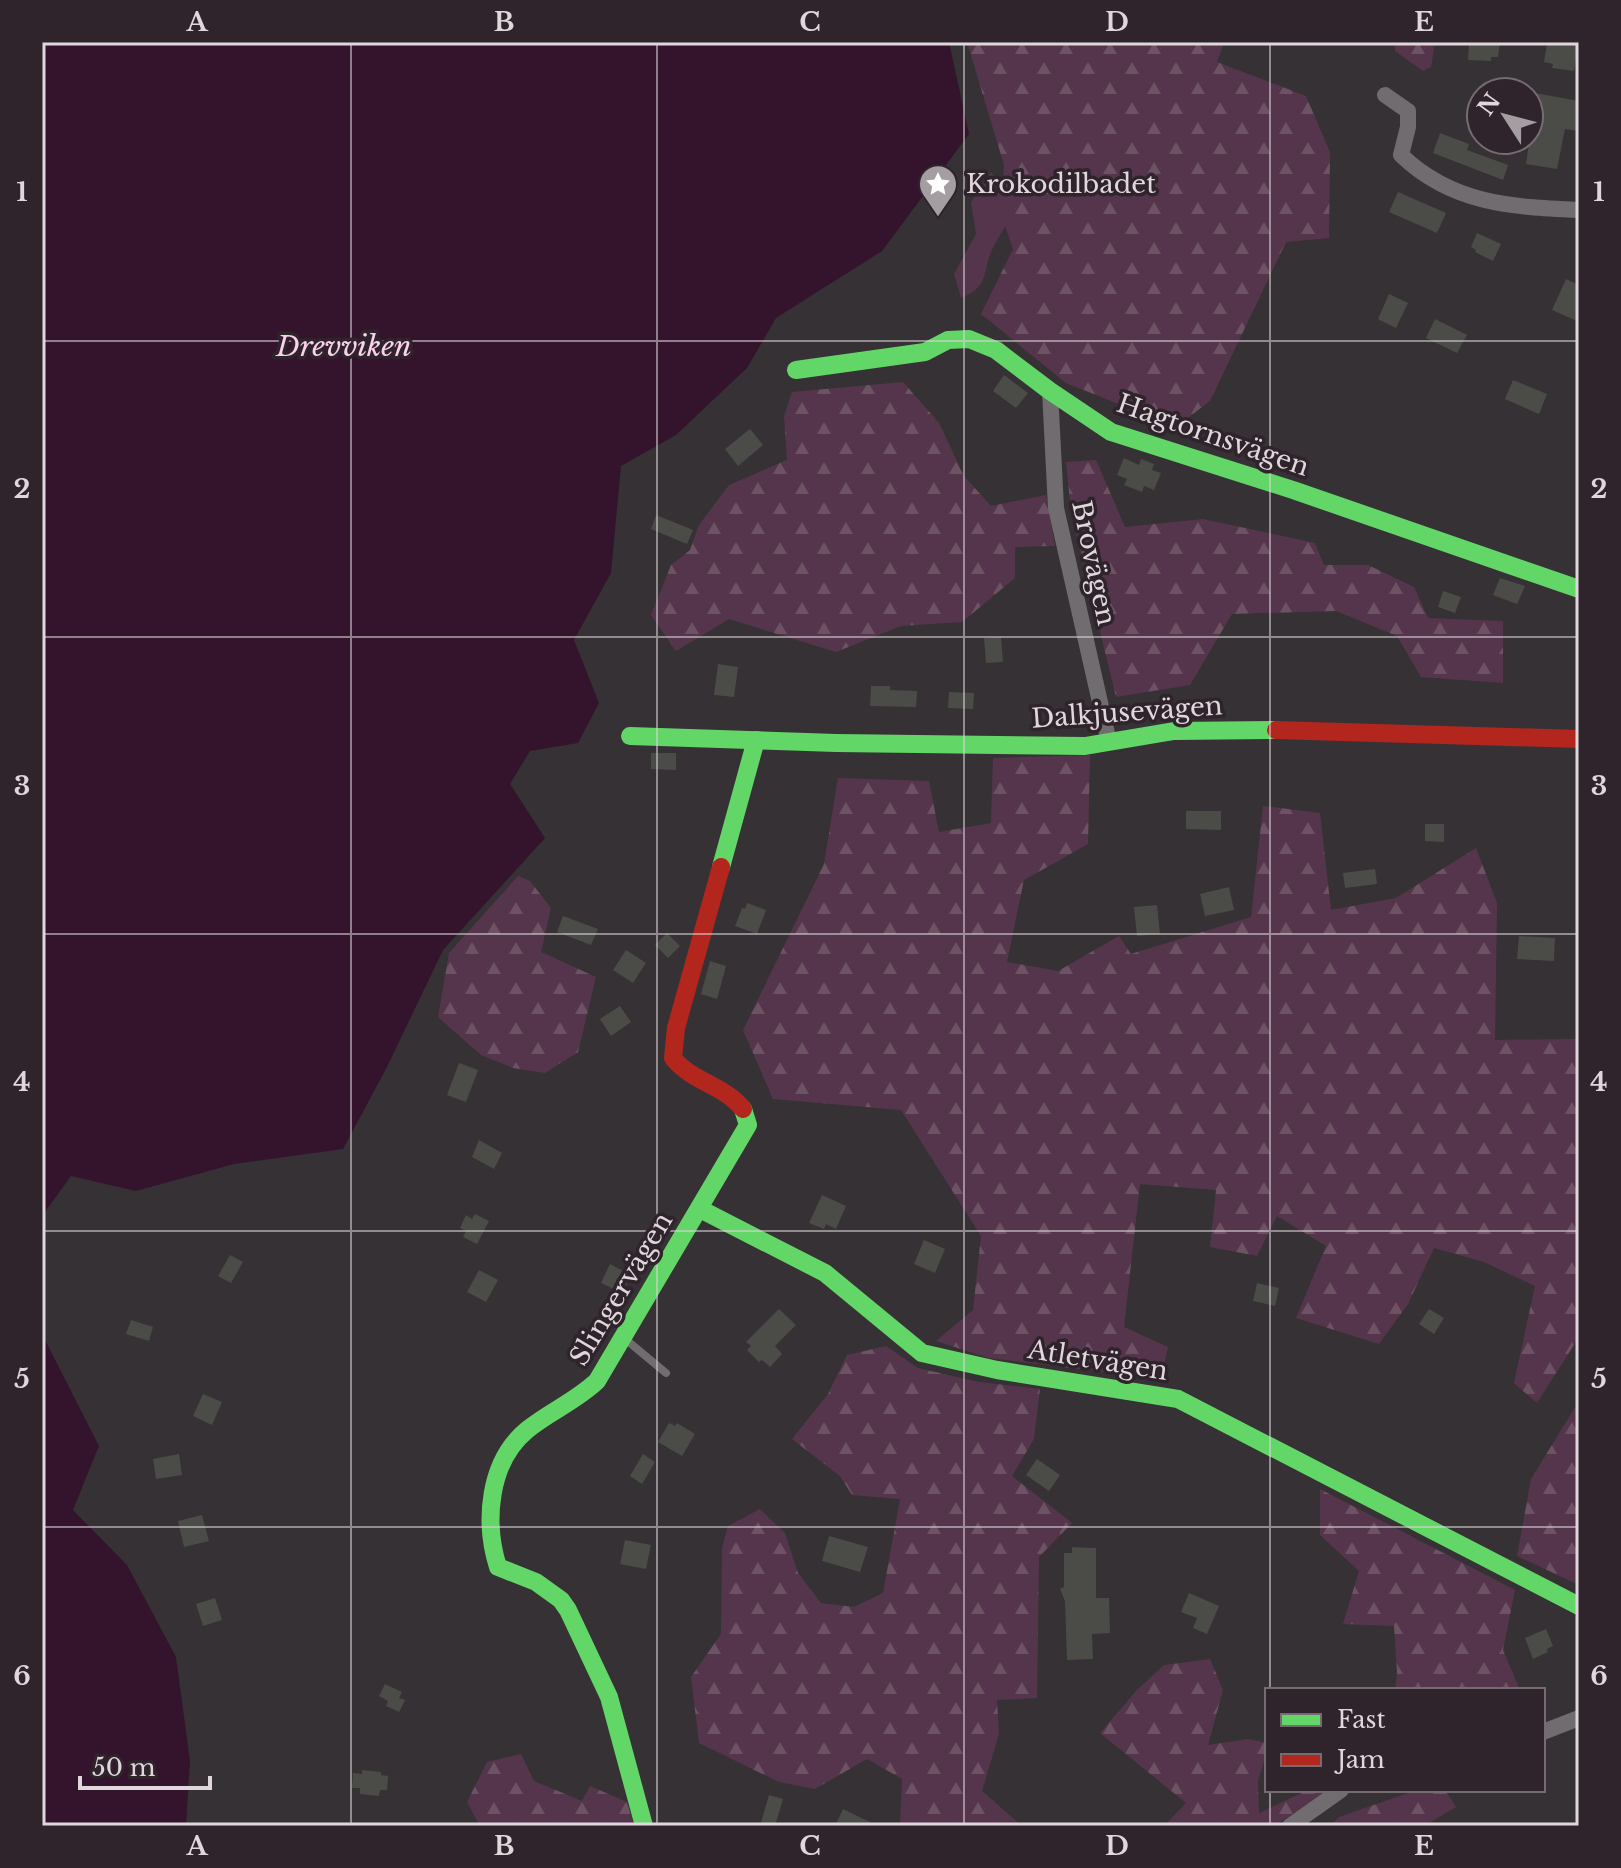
<svg xmlns="http://www.w3.org/2000/svg" width="1621" height="1868" viewBox="0 0 1621 1868" font-family="'Libre Baskerville',serif">
	<style>
		.green { fill: #55354b }
		.forest { fill: url(#forest-firs) }
		.water { fill: #34142c }
		.building { fill: #4b4c47 }
		.lines { fill: none; stroke-linecap: round; stroke-linejoin: round }
		.lane { stroke: #716c70; stroke-width: 8 }
		.street { stroke: #716c70; stroke-width: 16 }
		.fast { stroke: #63d668; stroke-width: 18 }
		.jam { stroke: #b3261e; stroke-width: 18 }
		.grid { fill: none; stroke: #dfd7dc; stroke-width: 2; stroke-opacity: 0.55 }
		.labels { text-anchor: middle; stroke-width: 7; stroke-linejoin: round; paint-order: stroke }
		.poi-label { font-size: 26px; fill: #dfd7dc; stroke: #2f242b; text-anchor: start }
		.street-label { font-size: 26px; fill: #dfd7dc; stroke: #2f242b }
		.water-label { font-size: 28px; font-style: italic; fill: #fbd1ed; stroke: #2f242b }
		.neatline { fill: none; stroke: #dfd7dc; stroke-width: 3 }
		.grid-label { font-size: 26px; text-anchor: middle; font-weight: bold; fill: #dfd7dc }
	</style>
	<defs>
		<pattern id="forest-firs" width="22" height="20" patternUnits="userSpaceOnUse" patternTransform="scale(2)"><rect width="22" height="20" fill="#55354b"/><path d="M5 1l3.5 6h-7zM16 11l3.5 6h-7z" fill="#6d5264"/></pattern>
	</defs>
	<rect width="100%" height="100%" fill="#363134"/>
	<!-- green -->
	<path class="green" d="M991,172L1016,209C1008,222 1000,234 993,248C982,269 991,287 961,298L954,274L976,234L971,202Z"/>
	<!-- forest -->
	<g class="forest">
		<path d="M967,42H1224L1217,62L1306,96L1330,152L1329,238L1286,242L1210,401L1176,427L1066,383L981,314L1013,249L1001,214L1004,165Z"/>
		<path d="M1395,42H1435L1431,67L1423,71L1395,51Z"/>
		<path d="M903,382L939,423L964,476L991,506L1046,495L1055,546L1015,547V578L962,622L901,626L836,652L729,619L676,651L651,615L671,565L690,550L699,525L729,485L787,460L784,416L792,392Z"/>
		<path d="M1096,460L1125,527L1203,519L1315,543L1324,565H1368L1414,587L1428,618L1503,621V683L1421,677L1397,636L1336,611L1232,614L1190,685L1116,697L1071,512L1066,462Z"/>
		<path d="M1090,755L1088,844L1024,880L1007,962L1058,971L1119,936L1131,954L1251,917L1263,806L1320,813L1331,910L1396,898L1476,848L1497,903L1495,1040L1576,1039L1579,1051V1337L1537,1403L1514,1383L1535,1286L1484,1262L1434,1248L1408,1304L1379,1344L1296,1318L1326,1246L1277,1216L1257,1256L1210,1247L1216,1190L1140,1184L1124,1327L1168,1347L1161,1379L989,1358L936,1341L973,1310L981,1236L901,1110L773,1099L743,1030L824,864L838,778L929,781L939,832L991,823L993,758Z"/>
		<path d="M518,876L530,881L551,908L541,952L596,977L578,1052L545,1073L513,1068L481,1055L438,1017L449,953Z"/>
		<path d="M886,1346L918,1368L979,1382L1040,1389L1034,1439L1012,1476L1072,1523L1039,1557L1037,1698L997,1700L999,1734L982,1791L1022,1826H900L902,1779L867,1759L815,1789L779,1782L699,1743L691,1677L721,1634L722,1548L728,1526L760,1509L785,1533L798,1573L821,1603L854,1607L883,1593L900,1499L852,1495L840,1476L792,1439L828,1394L847,1355Z"/>
		<path d="M1579,1401V1585L1517,1556L1531,1479Z"/>
		<path d="M1320,1489L1515,1590L1503,1650L1520,1690H1395L1397,1672L1394,1626L1343,1624L1359,1571L1320,1535Z"/>
		<path d="M1210,1659L1223,1690L1208,1745L1248,1739L1267,1743V1751L1258,1781L1259,1813L1308,1790L1326,1792L1274,1826H1164L1186,1803L1100,1733L1137,1690L1164,1665Z"/>
		<path d="M521,1754L534,1781L582,1801L590,1786L627,1802L634,1826H480L467,1802L487,1762Z"/>
		<path d="M1417,1790H1445L1456,1807L1424,1826H1330L1339,1817Z"/>
	</g>
	<!-- water -->
	<g class="water">
		<path d="M42,42H949L969,134L882,251L776,318L747,368L676,435L621,466L611,573L574,640L599,703L578,743L530,751L510,784L545,838L443,950L387,1067L343,1149L234,1164L136,1191L71,1176L42,1216Z"/>
		<path d="M42,1334L99,1446L73,1510L127,1565L176,1657L190,1761L186,1826H42Z"/>
	</g>
	<!-- building -->
	<g class="building">
		<path d="M1469,42H1500L1498,57H1491V61L1468,60Z"/>
		<path d="M1551,42H1579L1574,71L1552,68L1553,64L1544,62L1547,44L1551,45Z"/>
		<path d="M1529,92L1579,101V131L1565,129L1557,169L1526,164L1532,123H1529Z"/>
		<path d="M1440,133L1469,144L1467,150L1508,165L1503,180L1433,153Z"/>
		<path d="M1398,192L1446,213L1437,233L1389,212Z"/>
		<path d="M1477,233L1501,244L1493,261L1475,252L1476,250L1471,247Z"/>
		<path d="M1566,279L1579,285V322L1552,310Z"/>
		<path d="M1389,294L1408,303L1396,328L1378,319Z"/>
		<path d="M1435,319L1467,335L1457,353L1426,338Z"/>
		<path d="M1004,375L1028,393L1016,408L993,391Z"/>
		<path d="M1513,380L1547,394L1539,414L1505,399Z"/>
		<path d="M750,429L763,445L738,466L725,449Z"/>
		<path d="M1124,458L1139,465L1141,459L1154,464L1152,470L1161,473L1154,490L1144,486L1142,492L1124,485L1127,479L1117,475Z"/>
		<path d="M656,515L693,530L687,544L651,529Z"/>
		<path d="M1500,578L1525,586L1517,604L1493,595Z"/>
		<path d="M1443,591L1461,597L1455,613L1438,607Z"/>
		<path d="M1001,637L1003,662L986,663L984,638Z"/>
		<path d="M718,664L738,667L734,697L714,695Z"/>
		<path d="M871,686H890V690L917,691L916,707L870,706Z"/>
		<path d="M949,692L974,693L973,709L948,708Z"/>
		<path d="M651,753H676V770L651,769Z"/>
		<path d="M1186,811H1221V830L1186,829Z"/>
		<path d="M1425,824H1444V842L1425,841Z"/>
		<path d="M1375,869L1377,884L1345,888L1343,873Z"/>
		<path d="M1229,887L1234,910L1205,916L1200,894Z"/>
		<path d="M747,903L766,910L757,934L735,926L742,908L745,909Z"/>
		<path d="M1157,905L1160,934L1137,936L1134,907Z"/>
		<path d="M563,916L598,929L591,945L557,932Z"/>
		<path d="M667,933L680,946L668,958L655,945Z"/>
		<path d="M1519,936L1555,938L1554,961L1517,959Z"/>
		<path d="M626,950L646,963L633,983L613,970Z"/>
		<path d="M710,961L726,966L717,999L701,994Z"/>
		<path d="M620,1006L631,1022L611,1036L600,1019Z"/>
		<path d="M459,1063L478,1070L466,1102L447,1095Z"/>
		<path d="M479,1140L502,1153L494,1169L472,1157Z"/>
		<path d="M822,1195L846,1206L836,1229L826,1224L824,1229L809,1223Z"/>
		<path d="M475,1214L489,1221L477,1244L463,1237L466,1231L460,1228L466,1215L472,1219Z"/>
		<path d="M924,1240L945,1249L935,1273L914,1264Z"/>
		<path d="M230,1255L243,1262L231,1283L218,1276Z"/>
		<path d="M610,1264L631,1275L622,1293L601,1283Z"/>
		<path d="M479,1270L498,1280L486,1302L467,1292Z"/>
		<path d="M1257,1283L1279,1288L1275,1306L1253,1301Z"/>
		<path d="M779,1309L796,1325L775,1346L782,1354L770,1367L762,1360L759,1362L747,1350L751,1346L746,1342Z"/>
		<path d="M1429,1309L1444,1318L1434,1334L1419,1324Z"/>
		<path d="M131,1320L153,1327L149,1341L126,1334Z"/>
		<path d="M203,1394L222,1402L212,1425L193,1416Z"/>
		<path d="M669,1423L675,1426L677,1423L695,1434L682,1456L658,1442Z"/>
		<path d="M179,1454L182,1475L156,1479L153,1459Z"/>
		<path d="M643,1454L655,1462L642,1484L630,1476Z"/>
		<path d="M1037,1459L1060,1475L1049,1491L1026,1475Z"/>
		<path d="M202,1515L209,1541L184,1547L178,1521Z"/>
		<path d="M829,1536L868,1547L860,1572L822,1561Z"/>
		<path d="M625,1540L651,1545L646,1569L620,1564Z"/>
		<path d="M1072,1547L1096,1548V1598H1109L1110,1633L1092,1634L1093,1659L1067,1660L1065,1601L1060,1589L1064,1587V1553H1072Z"/>
		<path d="M1189,1593L1219,1606L1207,1634L1193,1628L1197,1618L1181,1612Z"/>
		<path d="M215,1598L222,1620L203,1626L196,1604Z"/>
		<path d="M1546,1629L1553,1646L1547,1649L1548,1652L1533,1659L1525,1638Z"/>
		<path d="M385,1684L402,1692L399,1698L405,1700L399,1712L386,1706L388,1701L379,1696Z"/>
		<path d="M362,1770L381,1772V1775L388,1776L387,1790H380L379,1796L360,1794V1788H352L353,1773L362,1774Z"/>
		<path d="M769,1795L783,1799L775,1826H760Z"/>
		<path d="M843,1809L878,1826H835Z"/>
	</g>
	<g class="lines">
		<!-- lane -->
		<path class="lane" d="M624,1338L666,1373"/>
		<!-- street -->
		<g class="street">
			<path d="M1385,95L1408,111V127L1401,155C1452,204 1511,207 1579,210"/>
			<path d="M1050,391L1056,508L1109,742"/>
			<path d="M1543,1732L1579,1718"/>
			<path d="M1290,1826L1341,1790"/>
		</g>
		<!-- fast -->
		<g class="fast">
			<path d="M796,370L925,352L948,340L969,339L996,350L1050,391L1111,432L1293,490L1579,589"/>
			<path d="M630,736L836,743L1085,746L1174,731L1276,730"/>
			<path d="M721,867L756,740"/>
			<path d="M700,1209L825,1273L922,1353L997,1370L1178,1399L1579,1606"/>
			<path d="M644,1826L609,1697L568,1610L561,1600L536,1582L498,1567C484,1523 488,1462 527,1430C549,1412 576,1401 597,1381L748,1125L743,1109"/>
		</g>
		<!-- jam -->
		<g class="jam">
			<path d="M1276,730L1579,739"/>
			<path d="M721,867L676,1028L673,1058C692,1082 724,1085 743,1109"/>
		</g>
	</g>
	<!-- grid -->
	<path class="grid" d="M351,42V1826M657,42V1826M964,42V1826M1270,42V1690M42,341H1579M42,637H1579M42,934H1579M42,1231H1579M42,1527H1579M1270,1790V1826"/>
	<!-- icons -->
	<defs>
		<g id="sight-pin" transform="scale(2)"><path d="M0 17L-7.5 6A9.5 9.5 0 1 1 7.5 6Z" fill="#a49da1" stroke="#2f242b"/><path d="M0-6L1.8-2.2L6-1.7L2.9 1.2L3.7 5.4L0 3.3L-3.7 5.4L-2.9 1.2L-6-1.7L-1.8-2.2Z" fill="#fff"/></g>
	</defs>
	<g fill-rule="evenodd">
		<use href="#sight-pin" x="938" y="184"/>
	</g>
	<g class="labels">
		<!-- poi labels -->
		<g class="poi-label">
			<text x="966" y="193">Krokodilbadet</text>
		</g>
		<!-- street labels -->
		<g class="street-label">
			<text transform="translate(1213 435) rotate(19)" y="9">Hagtornsvägen</text>
			<text transform="translate(1094 563) rotate(78)" y="9">Brovägen</text>
			<text transform="translate(1127 712) rotate(-4)" y="9">Dalkjusevägen</text>
			<text transform="translate(621 1289) rotate(-59)" y="9">Slingervägen</text>
			<text transform="translate(1098 1360) rotate(9)" y="9">Atletvägen</text>
		</g>
		<!-- water labels -->
		<g class="water-label">
			<text x="344" y="356">Drevviken</text>
		</g>
	</g>
	<!-- border -->
	<rect width="1621" height="1868" fill="none" stroke="#2f242b" stroke-width="88"/>
	<!-- legend -->
	<rect x="1265" y="1688" width="280" height="104" fill="#2f242b" stroke="#756c72" stroke-width="2"/>
	<rect x="1281" y="1714" width="40" height="12" fill="#63d668" stroke="#756c72" stroke-width="2"/>
	<text x="1337" y="1728" font-size="24" fill="#dfd7dc">Fast</text>
	<rect x="1281" y="1754" width="40" height="12" fill="#b3261e" stroke="#756c72" stroke-width="2"/>
	<text x="1337" y="1768" font-size="24" fill="#dfd7dc">Jam</text>
	<!-- north arrow -->
	<g transform="translate(1505 116) rotate(306)"><circle r="38" fill="#2f242b" stroke="#756c72" stroke-width="2"/>
	<path d="M0-6L14 30L0 20L-14 30Z" fill="#a49da1"/>
	<text y="-12" font-size="22" font-weight="bold" text-anchor="middle" fill="#dfd7dc">N</text>
	</g>
	<!-- scale -->
	<path d="M80 1776v12h130v-12" fill="none" stroke="#dfd7dc" stroke-width="4"/>
	<text x="92" y="1776" font-size="24" fill="#dfd7dc" stroke="#2f242b" stroke-width="6" paint-order="stroke">50 m</text>
	<rect x="44" y="44" width="1533" height="1780" class="neatline"/>
	<g class="grid-label">
		<text x="197" y="31">A</text>
		<text x="504" y="31">B</text>
		<text x="810" y="31">C</text>
		<text x="1117" y="31">D</text>
		<text x="1424" y="31">E</text>
		<text x="22" y="201">1</text>
		<text x="1599" y="201">1</text>
		<text x="22" y="498">2</text>
		<text x="1599" y="498">2</text>
		<text x="22" y="795">3</text>
		<text x="1599" y="795">3</text>
		<text x="22" y="1091">4</text>
		<text x="1599" y="1091">4</text>
		<text x="22" y="1388">5</text>
		<text x="1599" y="1388">5</text>
		<text x="22" y="1685">6</text>
		<text x="1599" y="1685">6</text>
		<text x="197" y="1855">A</text>
		<text x="504" y="1855">B</text>
		<text x="810" y="1855">C</text>
		<text x="1117" y="1855">D</text>
		<text x="1424" y="1855">E</text>
	</g>
</svg>
